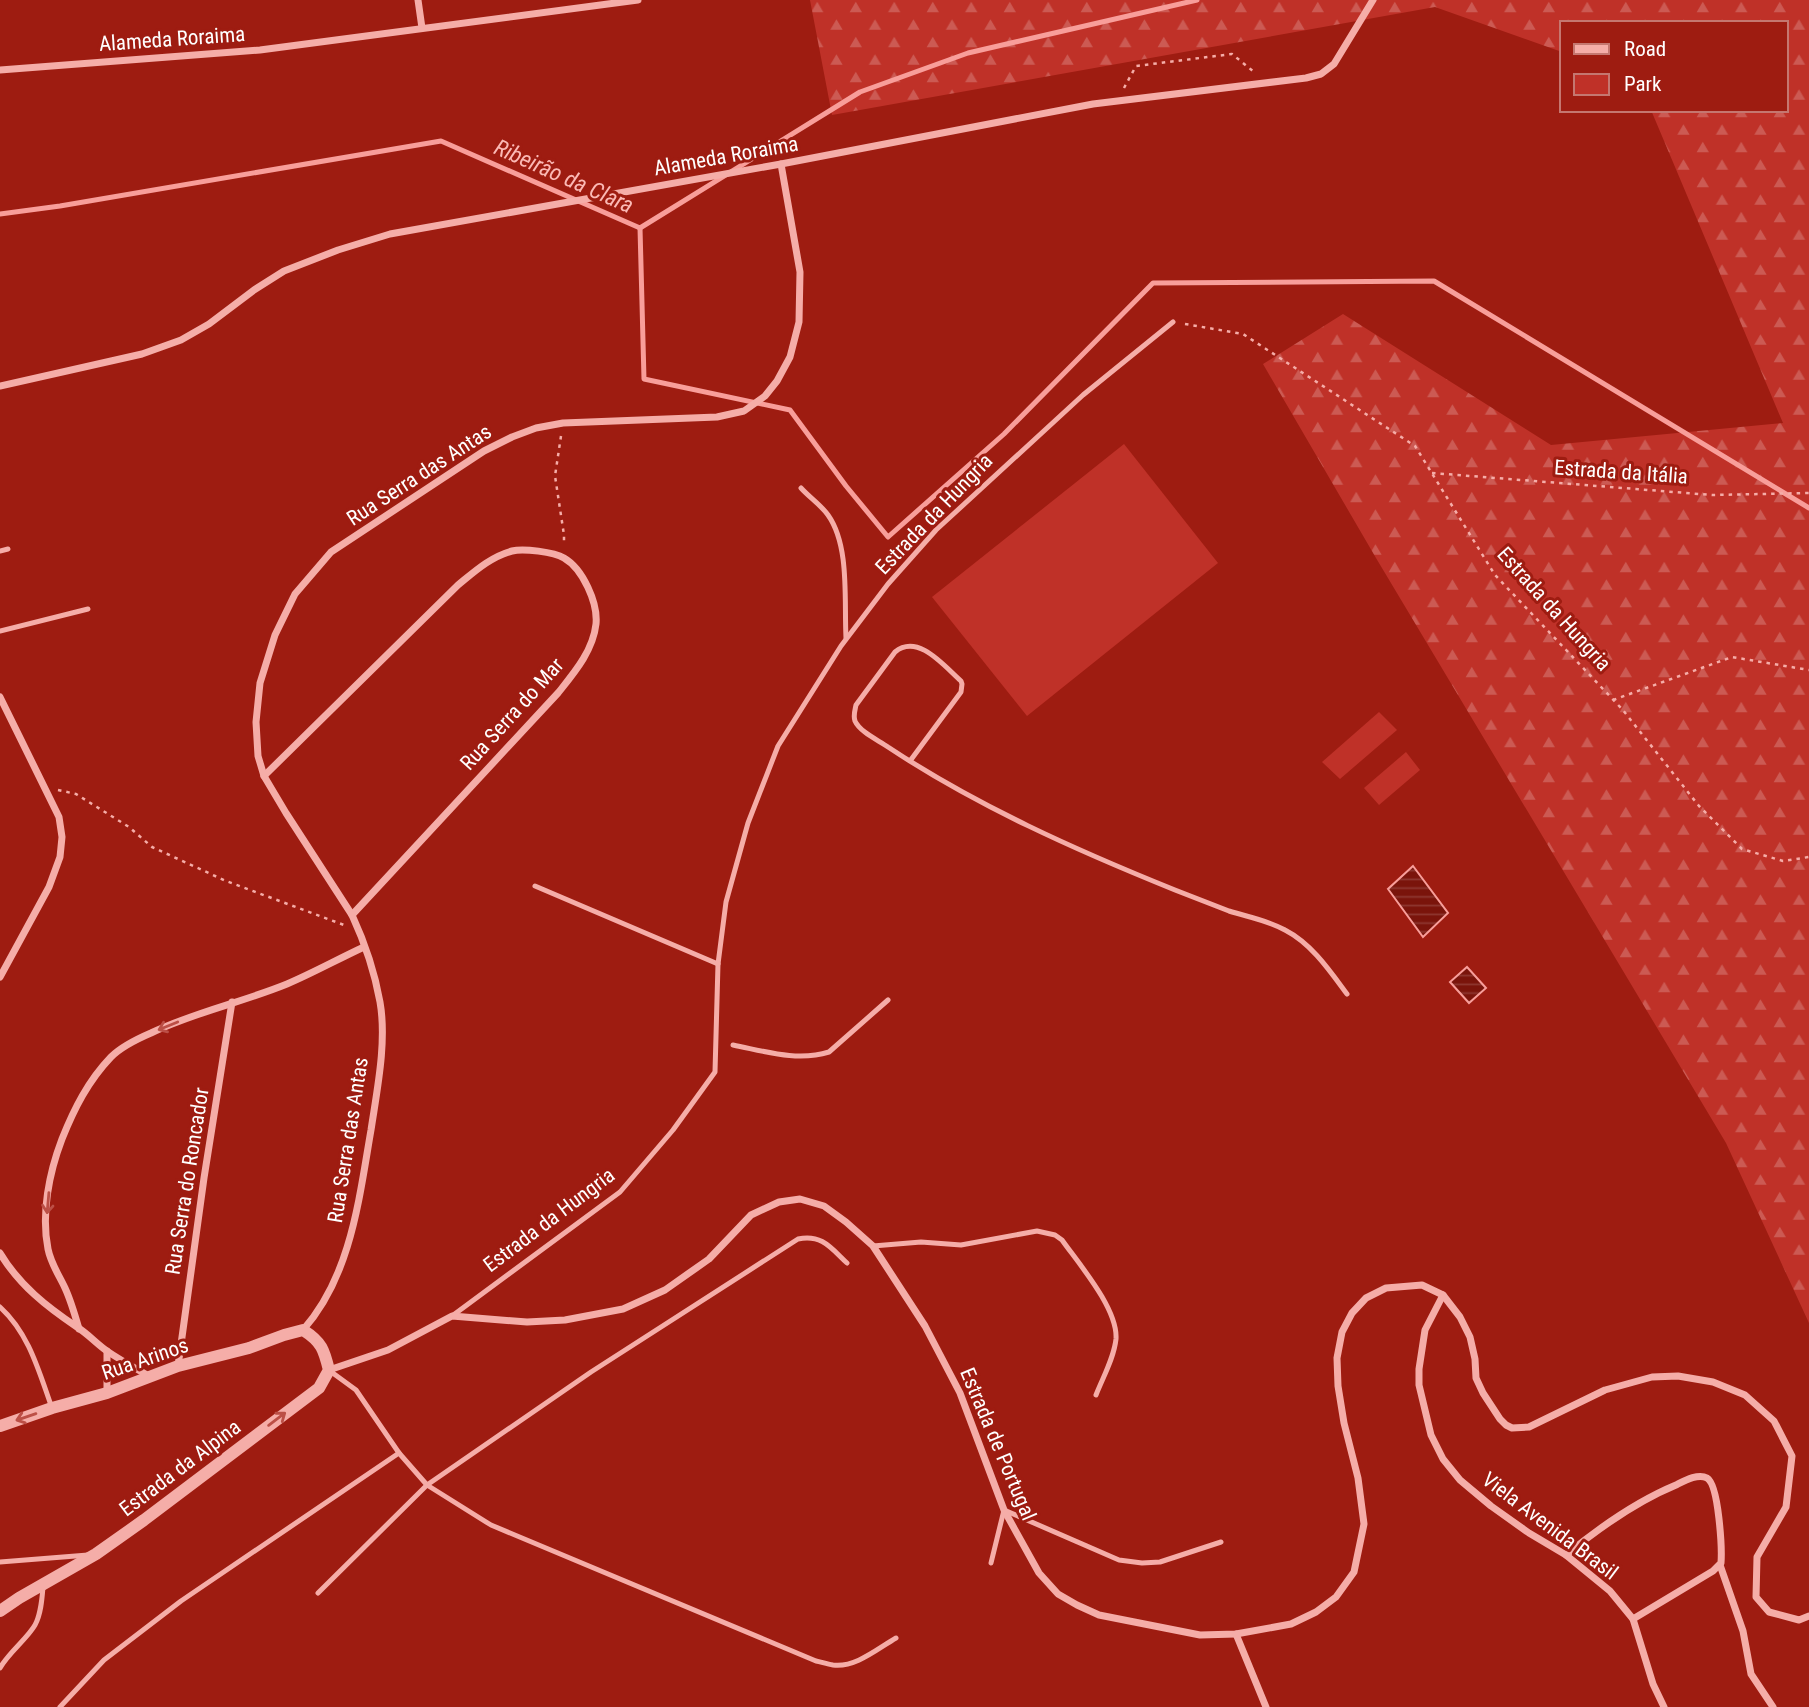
<svg xmlns="http://www.w3.org/2000/svg" width="1809" height="1707" viewBox="0 0 1809 1707" font-family="'Roboto Condensed',sans-serif">
	<style>
		.green { fill: #bf3128 }
		.forest { fill: url(#forest-firs) }
		.water { fill: url(#water-rules); stroke: #f89e9a; stroke-width: 2 }
		.lines { fill: none; stroke-linecap: round; stroke-linejoin: round }
		.stream { stroke: #f89e9a; stroke-width: 5 }
		.path { stroke: #f5ada8; stroke-width: 2.5; stroke-dasharray: 3.5 5; stroke-linecap: butt }
		.service { stroke: #f5ada8; stroke-width: 5 }
		.minor { stroke: #f5ada8; stroke-width: 7 }
		.tertiary { stroke: #f5ada8; stroke-width: 12 }
		.oneway { stroke: #bc4f46 }
		.labels { text-anchor: middle; stroke-width: 6; stroke-linejoin: round; paint-order: stroke }
		.street-label { font-size: 21px; fill: #fff; stroke: #9e1c11 }
		.water-label { font-size: 23px; font-style: italic; fill: #fbb9b5; stroke: #9e1c11 }
	</style>
	<defs>
		<pattern id="forest-firs" width="22" height="20" patternUnits="userSpaceOnUse" patternTransform="scale(1.75)"><rect width="22" height="20" fill="#bf3128"/><path d="M5 1l3.5 6h-7zM16 11l3.5 6h-7z" fill="#cc5a53"/></pattern>
		<pattern id="water-rules" width="6" height="5" patternUnits="userSpaceOnUse" patternTransform="scale(1.75)"><rect width="6" height="5" fill="#7a140b"/><path d="M0 2.5h6" fill="none" stroke="#8e3730"/></pattern>
	</defs>
	<rect width="100%" height="100%" fill="#9e1c11"/>
	<!-- green -->
	<g class="green">
		<path d="M1124,444L1218,563L1027,716L932,597Z"/>
		<path d="M1379,712L1397,730L1340,779L1322,762Z"/>
		<path d="M1406,752L1420,770L1379,805L1364,788Z"/>
	</g>
	<!-- forest -->
	<path class="forest" d="M810,0H1809V1323L1726,1143L1376,558L1263,364L1343,314L1551,445L1783,423L1651,110H1786V23H1562V52L1435,7L832,115Z"/>
	<!-- water -->
	<g class="water">
		<path d="M1413,866L1448,913L1423,937L1388,889Z"/>
		<path d="M1467,967L1486,988L1469,1003L1450,982Z"/>
	</g>
	<g class="lines">
		<!-- stream -->
		<g class="stream">
			<path d="M0,214L60,206L441,141L640,228L860,92L968,53L1197,0"/>
			<path d="M640,228L644,379L790,410L846,486L888,537L1004,434L1153,283L1434,281L1809,508"/>
		</g>
		<!-- path -->
		<g class="path">
			<path d="M1124,88L1136,66L1232,54L1254,72"/>
			<path d="M1185,324L1243,334L1415,446L1495,575L1622,709L1699,806L1742,849L1783,861L1809,857"/>
			<path d="M561,436L555,476L564,535V544"/>
			<path d="M1432,473L1712,495L1809,493"/>
			<path d="M1613,700L1732,657L1809,670"/>
			<path d="M58,790L76,794L129,827L152,847L226,881L344,925"/>
		</g>
		<!-- service -->
		<g class="service">
			<path d="M801,488C809,497 821,505 828,515C850,546 844,600 846,638"/>
			<path d="M0,551L8,549"/>
			<path d="M0,631L88,609"/>
			<path d="M910,761L961,692L962,684L961,681C944,666 918,633 895,652L856,705C855,710 853,716 855,721C860,732 878,740 888,747C977,806 1076,850 1175,890C1193,897 1211,904 1229,911C1248,917 1267,920 1285,930C1312,944 1330,971 1347,994"/>
			<path d="M535,886L718,964"/>
			<path d="M733,1045C764,1051 797,1062 829,1052L888,1000"/>
			<path d="M873,1246L921,1242L961,1245L1037,1231L1055,1235L1062,1240C1079,1264 1118,1309 1116,1339C1114,1358 1103,1377 1096,1395"/>
			<path d="M0,1307C29,1333 39,1372 52,1408"/>
			<path d="M452,1316L620,1192L673,1130L715,1072L718,964L726,902L748,823L778,746L841,646L888,584L936,530L1083,395L1173,322"/>
			<path d="M330,1371L356,1390L399,1453L427,1485L491,1525L816,1661C821,1662 827,1664 833,1665C855,1668 877,1649 896,1638"/>
			<path d="M0,1562L88,1555"/>
			<path d="M991,1563L1004,1510L1119,1560L1142,1563L1160,1562L1221,1542"/>
			<path d="M318,1593L427,1485L591,1372L798,1239C822,1234 831,1248 847,1263"/>
			<path d="M0,1668C9,1652 27,1639 35,1625C41,1614 42,1599 43,1587"/>
			<path d="M60,1707L104,1660L181,1601L399,1453"/>
		</g>
		<!-- minor -->
		<g class="minor">
			<path d="M418,0L422,28"/>
			<path d="M0,70L260,50L638,0"/>
			<path d="M0,386L142,354L181,340L209,324L254,290L284,271L338,250L390,234L781,164L1093,104L1306,78L1321,74L1334,64L1373,0"/>
			<path d="M0,697L59,817L62,837L60,857L49,887L0,977"/>
			<path d="M264,776L458,585C474,572 490,557 512,551C523,548 554,552 564,558C583,569 598,603 596,624C593,651 574,673 558,693L352,915"/>
			<path d="M0,1253C19,1285 47,1307 77,1327C88,1334 97,1344 107,1351C120,1360 135,1368 149,1376"/>
			<path d="M1443,1295L1425,1330L1419,1369V1385L1431,1435L1443,1459L1460,1480L1491,1506L1529,1533L1566,1555L1610,1591L1633,1619L1653,1684L1664,1707"/>
			<path d="M79,1329C75,1315 71,1301 65,1288C59,1275 51,1264 48,1249C41,1214 49,1173 62,1139C74,1109 88,1081 111,1057C122,1046 137,1039 151,1033C195,1012 243,1002 287,984C313,973 338,959 364,947"/>
			<path d="M303,1330C351,1276 359,1199 371,1130C377,1090 387,1042 380,1002C375,974 364,941 352,915L286,813L264,776L258,756L256,722L260,683L275,635L295,594L331,552L484,451L512,437L536,428L563,423L717,417L744,411L765,396L777,381L790,357L799,322L800,272L781,164"/>
			<path d="M178,1366L204,1178L232,1002"/>
			<path d="M329,1370L388,1350L452,1316L527,1322L565,1320L623,1309L665,1290L709,1259L751,1215L779,1202L800,1199L824,1206L846,1222L873,1246L925,1326L960,1393L1004,1510L1039,1573L1058,1594L1077,1605L1099,1615L1200,1635L1236,1634L1291,1624L1316,1612L1336,1597L1354,1572L1364,1524L1358,1478L1344,1423L1338,1386L1337,1358L1342,1332L1352,1313L1366,1298L1386,1288L1422,1285L1443,1295L1460,1317L1470,1337L1475,1359L1476,1378L1483,1393L1500,1419L1506,1425L1512,1428L1529,1427L1605,1390L1652,1377L1678,1376L1713,1382L1745,1395L1774,1421L1792,1456L1786,1507L1757,1557L1756,1597L1769,1612L1799,1620L1809,1616"/>
			<path d="M107,1393V1351"/>
			<path d="M1566,1555C1600,1527 1635,1502 1676,1485C1684,1481 1698,1473 1707,1478C1719,1485 1722,1549 1721,1563L1713,1571L1633,1619"/>
			<path d="M1720,1565L1743,1631L1751,1674L1773,1707"/>
			<path d="M1236,1634L1266,1707"/>
		</g>
		<!-- tertiary -->
		<path class="tertiary" d="M0,1426L52,1408L107,1393L178,1366L249,1348L284,1335L303,1330C322,1342 324,1350 329,1370L319,1388L144,1520L96,1554L19,1598L0,1611"/>
	</g>
	<!-- one-way arrows -->
	<defs><path id="oneway-shaft" d="M-6 0H5M1.5-3L5.5 0L1.5 3" fill="none" stroke-width="1.6" stroke-linecap="round" stroke-linejoin="round" transform="scale(1.75)"/></defs>
	<g class="oneway">
		<use href="#oneway-shaft" transform="translate(168 1026) rotate(158)"/>
		<use href="#oneway-shaft" transform="translate(48 1203) rotate(95)"/>
		<use href="#oneway-shaft" transform="translate(26 1417) rotate(161)"/>
		<use href="#oneway-shaft" transform="translate(277 1419) rotate(-37)"/>
	</g>
	<g class="labels">
		<!-- street labels -->
		<g class="street-label">
			<text transform="translate(172 39) rotate(-4)" y="7">Alameda Roraima</text>
			<text transform="translate(726 156) rotate(-10)" y="7">Alameda Roraima</text>
			<text transform="translate(1621 472) rotate(4)" y="7">Estrada da Itália</text>
			<text transform="translate(419 475) rotate(-33)" y="7">Rua Serra das Antas</text>
			<text transform="translate(934 514) rotate(-46)" y="7">Estrada da Hungria</text>
			<text transform="translate(1554 609) rotate(48)" y="7">Estrada da Hungria</text>
			<text transform="translate(512 714) rotate(-48)" y="7">Rua Serra do Mar</text>
			<text transform="translate(348 1140) rotate(-81)" y="7">Rua Serra das Antas</text>
			<text transform="translate(187 1181) rotate(-81)" y="7">Rua Serra do Roncador</text>
			<text transform="translate(549 1220) rotate(-37)" y="7">Estrada da Hungria</text>
			<text transform="translate(145 1359) rotate(-19)" y="7">Rua Arinos</text>
			<text transform="translate(998 1444) rotate(67)" y="7">Estrada de Portugal</text>
			<text transform="translate(180 1468) rotate(-37)" y="7">Estrada da Alpina</text>
			<text transform="translate(1550 1526) rotate(37)" y="7">Viela Avenida Brasil</text>
		</g>
		<!-- water labels -->
		<g class="water-label">
			<text transform="translate(564 176) rotate(24)" y="8">Ribeirão da Clara</text>
		</g>
	</g>
	<!-- legend -->
	<rect x="1560" y="21" width="228" height="91" fill="#9e1c11" stroke="#c57770" stroke-width="2"/>
	<rect x="1574" y="44" width="35" height="10" fill="#f5ada8" stroke="#c57770" stroke-width="2"/>
	<text x="1624" y="56" font-size="21" fill="#ffffff">Road</text>
	<rect x="1574" y="74" width="35" height="21" fill="#bf3128" stroke="#c57770" stroke-width="2"/>
	<text x="1624" y="91" font-size="21" fill="#ffffff">Park</text>
</svg>
